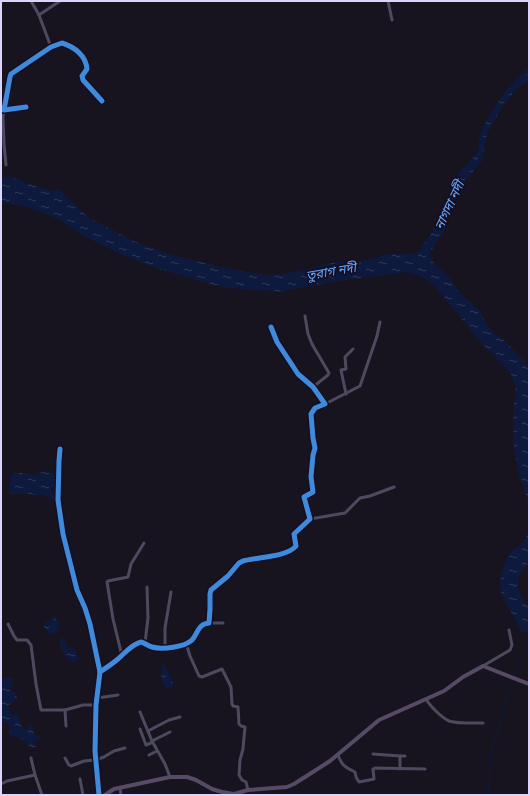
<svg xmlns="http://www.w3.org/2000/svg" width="530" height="796" viewBox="0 0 530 796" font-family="'Public Sans','Noto Sans Bengali',sans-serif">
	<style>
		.water { fill: url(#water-ripples) }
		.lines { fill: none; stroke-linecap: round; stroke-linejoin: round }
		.stream { stroke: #0d193d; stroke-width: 1 }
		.river { stroke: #0d193d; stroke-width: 4 }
		.minor { stroke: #4d4a5f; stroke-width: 3 }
		.major { stroke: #574a64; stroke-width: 4 }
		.cycleway-casing { stroke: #150f24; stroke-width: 8 }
		.cycleway { stroke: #408adc; stroke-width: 5 }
		.labels { text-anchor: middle; stroke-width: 4; stroke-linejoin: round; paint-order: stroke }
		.water-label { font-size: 13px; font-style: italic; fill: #68a5f8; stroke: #150f24 }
	</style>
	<defs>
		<pattern id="water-ripples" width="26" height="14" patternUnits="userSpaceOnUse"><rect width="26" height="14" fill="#0d193d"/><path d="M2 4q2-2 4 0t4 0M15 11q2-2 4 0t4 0" fill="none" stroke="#303a5a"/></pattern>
	</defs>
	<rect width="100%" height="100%" fill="#17141f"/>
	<!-- water -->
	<g class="water">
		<path d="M529,69V79L514,92L504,104L493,122L487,134L482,161L459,189L453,202L444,231L429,254V256L433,262L450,278L459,292L481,312L487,326L506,342L525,362L529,371V505L523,485L519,477L514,448L513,409L516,395L515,385L511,374L477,338L440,292L429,281L420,276L406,272L332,282L278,292L230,288L213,285L153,267L116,252L92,240L77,232L59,219L22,206L1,202V178L13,177L26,183L54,191L59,189L64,194L89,218L138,243L160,251L180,257L234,270L267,275L282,274L297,271L336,262H357L389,254H413L419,251L432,232L440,217L449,192L456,176L478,152L480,135L487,119L504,93L520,79Z"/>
		<path d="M41,470L42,472L56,473C57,479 58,485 56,490L52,487L51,488V492L55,493L57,495V501L55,502L52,500V498L40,495L27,494H9V486L11,481L10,477L13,473H23L38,475Z"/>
		<path d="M529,529V562L519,576L518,589L523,601L529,608V633L521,631L502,595L500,587L501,574L508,555L525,540Z"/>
		<path d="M54,616L59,623L60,629L53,634L50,635L43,625Z"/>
		<path d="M64,638C69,646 64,648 75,649L79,659L75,662H71L63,653L59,641V640Z"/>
		<path d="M165,664L173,684V686L169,688L166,689L161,680L162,669L161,666Z"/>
		<path d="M8,678H10L13,679L12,687H10L11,692H15L18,700L13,701V703L8,705L9,710L12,714L18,713L21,725L23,730L28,728V726L34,725V726L32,728L34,734L37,736L39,735L41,738L33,742L36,747L31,748C27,743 19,735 12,737L10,736L9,731L10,727L7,722H5L1,724V680Z"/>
	</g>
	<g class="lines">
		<!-- stream -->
		<g class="stream">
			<path d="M515,677L529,640"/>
			<path d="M488,795L491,754L507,695L514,680"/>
		</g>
		<!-- river -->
		<path class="river" d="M507,92L529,70"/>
		<!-- minor -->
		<g class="minor">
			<path d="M31,1L39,15L51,47"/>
			<path d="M388,1L392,20"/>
			<path d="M39,15L60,1"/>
			<path d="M26,107L4,110L10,77L11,74L51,47L62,43C75,47 86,56 87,69L82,76L83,80L102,101"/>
			<path d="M4,110L3,117L4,144L6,165"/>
			<path d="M305,316L308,334L312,344L329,373L328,375L313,387"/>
			<path d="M346,394L341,370L346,369L345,357L353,349"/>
			<path d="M325,404L360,386L377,336L380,322"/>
			<path d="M60,449L59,461L58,500L63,534L77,590L85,608L90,624L100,672L96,705L95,751L99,795"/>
			<path d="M310,519L345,513L360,498L370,496L394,487"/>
			<path d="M209,623H223"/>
			<path d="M8,624L14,636L17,640H27L31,645L36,684L41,710H65L83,705H96"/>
			<path d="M145,643L148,618L147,587"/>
			<path d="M186,643L190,656L199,676L202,677L222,669L231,687L232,704L233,706L238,707L239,724L241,726L245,727L243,749L240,760L239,775L242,780L246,782L248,790"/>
			<path d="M165,648V628L171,592"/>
			<path d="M122,656L113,619L107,582L108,581L128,577L131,564L144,543"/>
			<path d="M483,666L510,650L512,645L509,630"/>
			<path d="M100,672C106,668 112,664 118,659C125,653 132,644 141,642C145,643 148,646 152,647C162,650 185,647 192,640C198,633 198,624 209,623L210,609V594L211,590L228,576L239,563L243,561C257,557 287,557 296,546L294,534L310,519L304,497L313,492L311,477L313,455L315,448L313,438L311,414L315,408L325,404L313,387L298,374L277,342L271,327"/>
			<path d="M97,698L118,695"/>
			<path d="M426,699C430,706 442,718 449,721C460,724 472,723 483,723"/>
			<path d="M65,710L66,726"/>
			<path d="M140,712L152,741L165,764L170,777"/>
			<path d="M140,729L146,745L153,742"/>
			<path d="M148,731L169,720L180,717"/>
			<path d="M152,741L170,732"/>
			<path d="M373,754L400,756"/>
			<path d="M149,755L157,751"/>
			<path d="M338,755C342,766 345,767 355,772L356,777L359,782L374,779L373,769L375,768L425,769"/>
			<path d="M31,758L35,775L42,795"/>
			<path d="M65,758L69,765L71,766L84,761L95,760L104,757L114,751L125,748"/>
			<path d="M400,769V756H405"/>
			<path d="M80,779L83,795"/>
			<path d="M1,784L7,781L35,775"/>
			<path d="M120,788L121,795"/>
		</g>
		<!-- major -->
		<path class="major" d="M105,795L114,789L170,777H187L196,780L212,789L222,792L234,794L248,790L287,787L294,784L330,761L379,720L444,691L463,677L483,666L529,684"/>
		<!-- cycleway casing -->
		<g class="cycleway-casing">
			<g id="cycleway">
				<path d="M26,107L4,110L10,77L11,74L51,47L62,43C75,47 86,56 87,69L82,76L83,80L102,101"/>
				<path d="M60,449L59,461L58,500L63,534L77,590L85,608L90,624L100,672L96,705L95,751L99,795"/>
				<path d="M100,672C106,668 112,664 118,659C125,653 132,644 141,642C145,643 148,646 152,647C162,650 185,647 192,640C198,633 198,624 209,623L210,609V594L211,590L228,576L239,563L243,561C257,557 287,557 296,546L294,534L310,519L304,497L313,492L311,477L313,455L315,448L313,438L311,414L315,408L325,404L313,387L298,374L277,342L271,327"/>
			</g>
		</g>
		<!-- cycleway -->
		<use href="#cycleway" class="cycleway"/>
	</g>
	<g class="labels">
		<!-- water labels -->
		<g class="water-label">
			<text transform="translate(449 205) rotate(-65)" y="5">নাগদা নদী</text>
			<text transform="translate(331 271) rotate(-10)" y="5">তুরাগ নদী</text>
		</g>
	</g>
	<!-- border -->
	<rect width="530" height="796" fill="none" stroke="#ddd4fd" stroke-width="4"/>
</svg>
